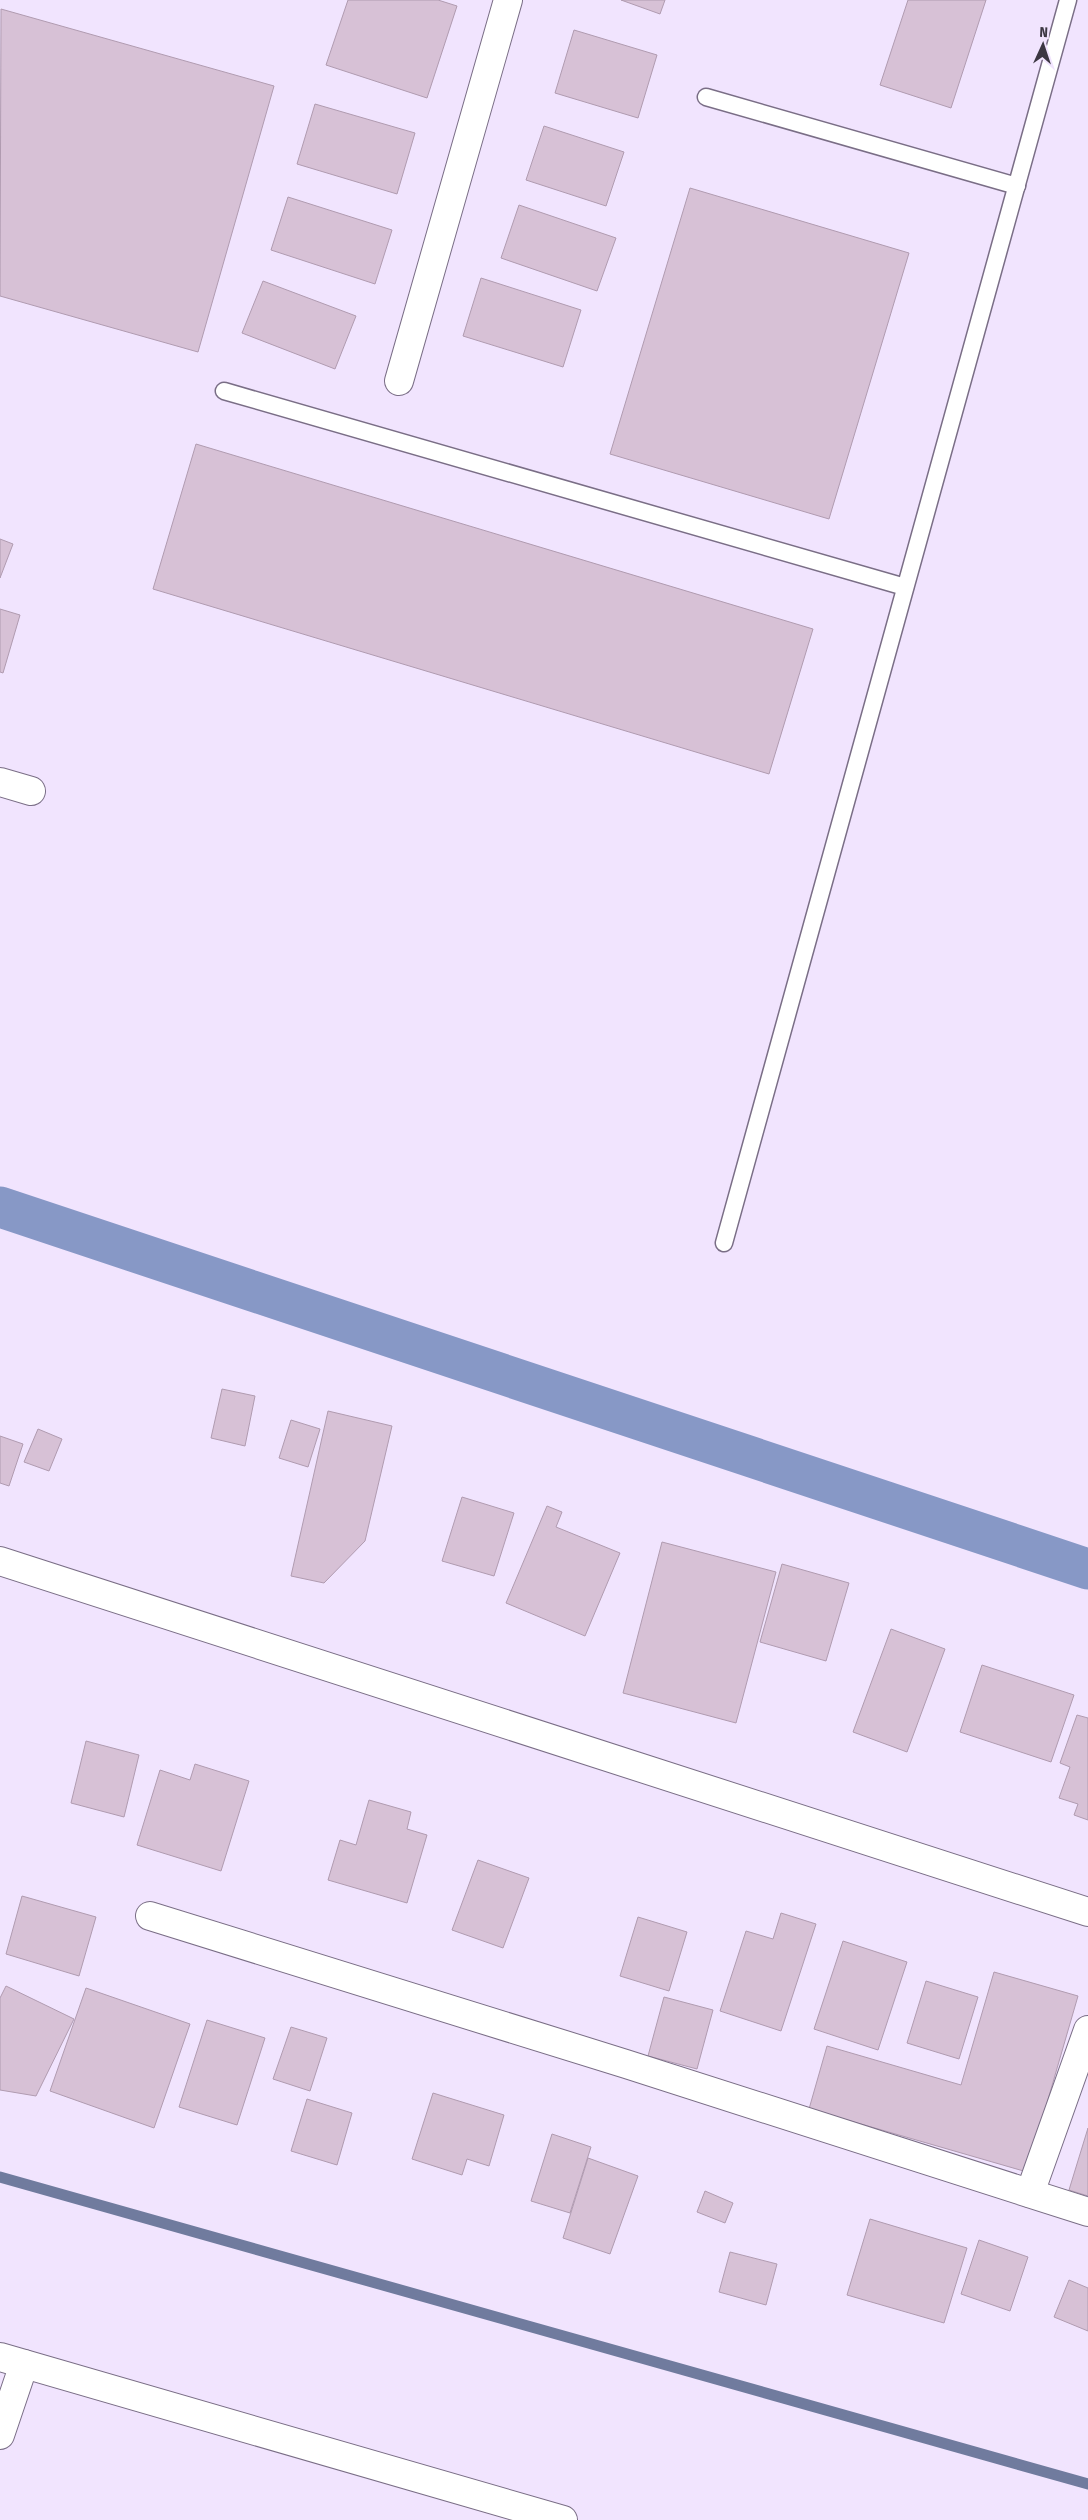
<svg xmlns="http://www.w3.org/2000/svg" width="1088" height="2520" viewBox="0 0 1088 2520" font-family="'Fira Sans Condensed',sans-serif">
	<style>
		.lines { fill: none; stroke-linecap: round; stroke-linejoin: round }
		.stream { stroke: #707b9e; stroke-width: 11 }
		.canal { stroke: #8798c6; stroke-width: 41 }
		.building { fill: #d7c1d6; stroke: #b09bb0 }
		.service-casing { stroke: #7a6e86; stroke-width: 19 }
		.minor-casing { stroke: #7a6e86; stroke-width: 30 }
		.secondary-casing { stroke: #7a6e86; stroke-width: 30 }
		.service { stroke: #fff; stroke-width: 16 }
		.minor { stroke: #fff; stroke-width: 28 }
		.secondary { stroke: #fff; stroke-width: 28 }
	</style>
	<rect width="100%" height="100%" fill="#f1e4fe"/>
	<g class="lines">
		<!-- stream -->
		<path class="stream" d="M0,2177L1088,2484"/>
		<!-- canal -->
		<path class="canal" d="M0,1207L1088,1569"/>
	</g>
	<!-- building -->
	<g class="building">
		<path d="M348,0H438L457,6L427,98L326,65Z"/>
		<path d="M621,0H665L660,14Z"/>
		<path d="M908,0H986L951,108L880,85Z"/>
		<path d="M1,9L274,86L198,352L0,296Z"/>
		<path d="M574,30L657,55L638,118L555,93Z"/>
		<path d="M315,104L415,133L397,194L297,164Z"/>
		<path d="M544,126L624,152L606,206L526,180Z"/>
		<path d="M690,188L909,253L829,519L610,454Z"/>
		<path d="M288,197L392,230L375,284L271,250Z"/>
		<path d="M519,205L616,238L597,291L501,258Z"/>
		<path d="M481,278L581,310L563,367L463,336Z"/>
		<path d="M263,281L356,316L335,369L242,333Z"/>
		<path d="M196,444L813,629L769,774L153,589Z"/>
		<path d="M0,539L13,544L0,578Z"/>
		<path d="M0,609L20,615L3,673L0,672Z"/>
		<path d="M222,1389L255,1396L245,1446L211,1438Z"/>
		<path d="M328,1411L392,1426L365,1541L324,1583L291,1576Z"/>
		<path d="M291,1420L320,1429L308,1467L279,1458Z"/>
		<path d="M38,1429L62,1439L49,1471L24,1462Z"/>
		<path d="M0,1436L23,1444L9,1486L0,1483Z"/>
		<path d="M462,1497L514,1513L494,1576L442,1561Z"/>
		<path d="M547,1506L562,1512L556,1527L620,1553L585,1636L506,1603Z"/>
		<path d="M662,1542L776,1572L736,1723L623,1693Z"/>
		<path d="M782,1564L849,1583L826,1661L760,1642Z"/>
		<path d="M891,1629L945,1649L907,1752L853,1732Z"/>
		<path d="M982,1665L1074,1695L1051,1762L960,1732Z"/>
		<path d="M1077,1715L1088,1718V1820L1074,1815L1078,1804L1059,1798L1070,1767L1060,1763Z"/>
		<path d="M86,1741L139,1755L124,1817L71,1803Z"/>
		<path d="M195,1764L249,1781L221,1871L137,1845L160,1770L190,1780Z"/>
		<path d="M369,1800L411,1812L407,1829L427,1835L407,1903L328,1880L340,1840L356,1845Z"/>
		<path d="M478,1860L529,1878L503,1948L452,1930Z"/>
		<path d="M22,1896L96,1917L79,1976L6,1954Z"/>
		<path d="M781,1913L816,1924L781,2031L720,2011L746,1931L773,1939Z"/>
		<path d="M638,1917L687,1932L669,1991L620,1976Z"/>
		<path d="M843,1941L907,1962L878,2050L814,2029Z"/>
		<path d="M994,1972L1078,1996L1027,2172L809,2109L827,2046L961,2085Z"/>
		<path d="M926,1981L978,1997L959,2059L907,2043Z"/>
		<path d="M6,1986L74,2019L36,2096L0,2090V1998Z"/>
		<path d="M86,1988L190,2024L154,2128L50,2091Z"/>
		<path d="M664,1997L713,2010L697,2069L648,2056Z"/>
		<path d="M207,2020L265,2038L237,2125L179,2107Z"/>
		<path d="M291,2027L327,2038L310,2091L273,2079Z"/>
		<path d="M433,2093L504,2115L489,2166L467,2159L462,2175L412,2159Z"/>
		<path d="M307,2099L352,2113L337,2165L291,2151Z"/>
		<path d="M1088,2128V2196L1069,2190Z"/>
		<path d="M552,2134L591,2147L570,2213L531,2201Z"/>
		<path d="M588,2158L638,2176L610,2254L563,2238Z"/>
		<path d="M705,2191L733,2203L725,2223L697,2212Z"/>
		<path d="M870,2219L967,2248L944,2323L847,2295Z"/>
		<path d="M979,2240L1028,2257L1010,2311L961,2294Z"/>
		<path d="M730,2252L777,2264L766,2305L719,2292Z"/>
		<path d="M1069,2280L1088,2288V2331L1054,2317Z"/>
	</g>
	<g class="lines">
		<!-- service casing -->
		<g class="service-casing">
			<g id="service">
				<path d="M706,97L1017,186"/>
				<path d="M224,391L905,587"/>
				<path d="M724,1243L1068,0"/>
			</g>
		</g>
		<!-- minor casing -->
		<g class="minor-casing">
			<g id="minor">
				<path d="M399,381L508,0"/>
				<path d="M0,782L31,791"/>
				<path d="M150,1916L626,2064L1088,2212"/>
				<path d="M1030,2193L1088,2030"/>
				<path d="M0,2357L563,2520"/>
				<path d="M0,2435L24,2364"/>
			</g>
		</g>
		<!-- secondary casing -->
		<g class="secondary-casing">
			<path id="secondary" d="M0,1561L1088,1912"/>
		</g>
		<!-- service -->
		<use href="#service" class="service"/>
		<!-- minor -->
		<use href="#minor" class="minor"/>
		<!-- secondary -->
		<use href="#secondary" class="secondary"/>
	</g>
	<!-- north arrow -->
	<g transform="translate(1043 45) rotate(3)" stroke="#f1e4fe" stroke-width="4" paint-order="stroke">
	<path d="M0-4L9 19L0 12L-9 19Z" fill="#3c3742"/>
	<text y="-8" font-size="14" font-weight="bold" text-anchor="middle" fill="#3c3742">N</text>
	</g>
</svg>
